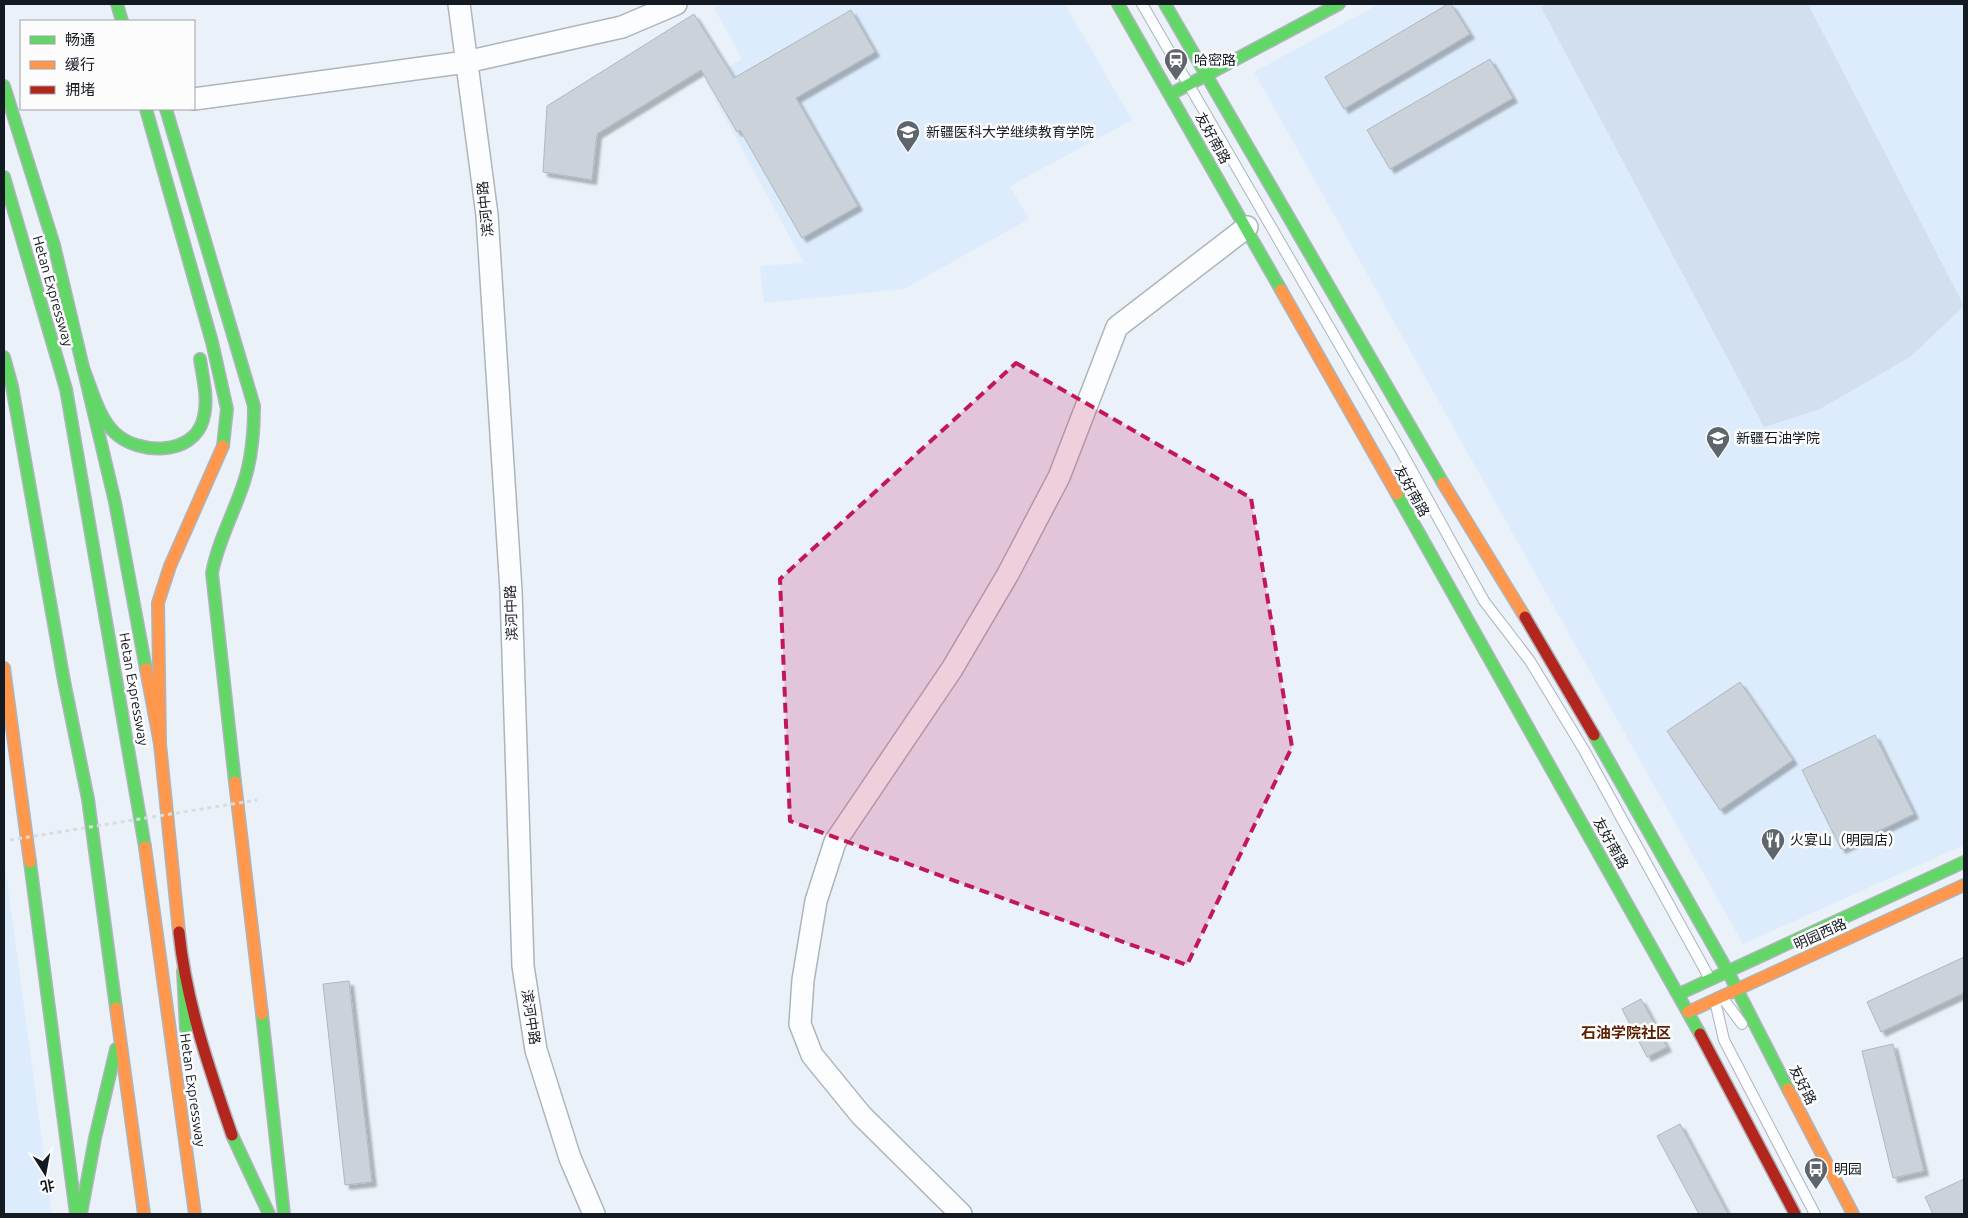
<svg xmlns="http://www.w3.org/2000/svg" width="1968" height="1218" viewBox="0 0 1968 1218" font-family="Ubuntu,'Noto Sans SC',sans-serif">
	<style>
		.built { fill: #ddecfc }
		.green { fill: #d1dfee }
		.building { fill: #cbd2d9; stroke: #b0b7be; filter: url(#shadow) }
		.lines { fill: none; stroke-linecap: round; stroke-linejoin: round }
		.lane-casing { stroke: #aeb4bc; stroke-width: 12 }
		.street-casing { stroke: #aeb4bc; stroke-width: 24 }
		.fast-casing { stroke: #aeb4bc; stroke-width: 14 }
		.slow-casing { stroke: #aeb4bc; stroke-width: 14 }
		.jam-casing { stroke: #aeb4bc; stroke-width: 14 }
		.lane { stroke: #fcfdfe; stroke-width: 10 }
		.street { stroke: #fcfdfe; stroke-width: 21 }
		.fast { stroke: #63d668; stroke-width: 11 }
		.slow { stroke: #ff974d; stroke-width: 11 }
		.jam { stroke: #b3261e; stroke-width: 11 }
		.path-bridge { stroke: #dadcde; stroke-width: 3; stroke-dasharray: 4 4; stroke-linecap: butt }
		.marked { fill: #c2185b; fill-opacity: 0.2; stroke: #c2185b; stroke-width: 4; stroke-dasharray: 10 6; stroke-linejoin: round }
		.labels { text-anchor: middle; stroke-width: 5; stroke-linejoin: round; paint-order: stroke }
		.poi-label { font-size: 14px; fill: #131a22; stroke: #fcfcfc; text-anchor: start }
		.street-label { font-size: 14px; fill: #131a22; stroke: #fcfcfc }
		.neighbourhood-label { font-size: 15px; font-weight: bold; fill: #5f1f03; stroke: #fcfcfc }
	</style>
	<defs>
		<filter id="shadow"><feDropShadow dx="4.5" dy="4.5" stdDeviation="1" flood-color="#0004"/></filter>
	</defs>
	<rect width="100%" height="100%" fill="#eaf1f8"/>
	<!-- built -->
	<g class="built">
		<path d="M721,4H1065L1132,120L1010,186L1029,219L904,289L764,303L760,266L804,263L705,81L742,59L714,8Z"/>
		<path d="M1379,4H1964V845L1743,944L1254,72Z"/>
		<path d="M4,858L52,1214H4Z"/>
	</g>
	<!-- green -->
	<path class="green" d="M1547,4H1808L1964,306L1910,357L1820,409L1764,427L1541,7Z"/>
	<!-- building -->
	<g class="building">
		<path d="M1448,4H1451L1470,34L1344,109L1325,77Z"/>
		<path d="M851,10L875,52L796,98L858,206L802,238L740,130L737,132L701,70L597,134L592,180L543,172L547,106L694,14L734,78Z"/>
		<path d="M1490,59L1513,98L1390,169L1367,130Z"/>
		<path d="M1740,682L1793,760L1720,810L1667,731Z"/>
		<path d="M1875,735L1914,814L1841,849L1802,770Z"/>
		<path d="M1964,957V993L1881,1032L1867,1002Z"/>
		<path d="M349,981L372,1182L345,1185L323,984Z"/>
		<path d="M1641,999L1667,1047L1647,1057L1622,1009Z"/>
		<path d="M1893,1044L1924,1171L1893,1178L1862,1051Z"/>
		<path d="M1680,1124L1728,1214H1699L1657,1136Z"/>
		<path d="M1964,1179V1214H1933L1925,1197Z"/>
	</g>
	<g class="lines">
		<!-- lane casing -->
		<g class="lane-casing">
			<g id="lane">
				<path d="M1142,4L1401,451L1484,601L1530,661L1584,750L1710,979"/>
				<path d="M1722,997L1742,1024"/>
				<path d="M1715,1001L1724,1040L1815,1214"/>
			</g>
		</g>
		<!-- street casing -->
		<g class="street-casing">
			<g id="street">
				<path d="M459,4L487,215L511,591L523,966L536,1050L570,1158L594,1214"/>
				<path d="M194,99L466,62L622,27L676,4"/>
				<path d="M961,1214L861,1115L812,1055L800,1024L803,980L816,901L835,842L952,669L1008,574L1059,477L1117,327L1247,227"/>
			</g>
		</g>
		<!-- fast casing -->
		<g class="fast-casing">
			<g id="fast">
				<path d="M117,4L122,21"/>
				<path d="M1118,4L1281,290"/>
				<path d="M1165,4L1443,483"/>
				<path d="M4,86L54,245L115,502L146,669"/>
				<path d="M1171,94L1339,4"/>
				<path d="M146,109L212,342L227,409L223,446"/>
				<path d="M166,109L254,406C254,432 252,458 244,482C234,513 218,541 212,573L235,782"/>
				<path d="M4,177L66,389L145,847"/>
				<path d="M4,357L12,386L64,681L88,799L116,1008"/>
				<path d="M83,368C92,389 98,417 115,433C138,455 193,456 203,420C209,400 203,379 200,359"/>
				<path d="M1397,494L1700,1034"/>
				<path d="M1594,735L1727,970L1788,1089"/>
				<path d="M30,862L76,1214"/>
				<path d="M183,971L186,1029"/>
				<path d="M1679,994L1964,862"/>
				<path d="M262,1014L284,1214"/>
				<path d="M232,1135L269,1214"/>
				<path d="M81,1214L95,1138L116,1049"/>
			</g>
		</g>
		<!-- slow casing -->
		<g class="slow-casing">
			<g id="slow">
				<path d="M1281,290L1397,494"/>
				<path d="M1443,483L1525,617"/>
				<path d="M4,668L30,862"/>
				<path d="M146,669L160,744L179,932"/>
				<path d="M160,744L158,603L170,566L223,446"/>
				<path d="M235,782L262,1014"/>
				<path d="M145,847L195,1214"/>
				<path d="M116,1008L144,1214"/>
				<path d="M1688,1012L1964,885"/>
				<path d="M1788,1089L1853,1214"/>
			</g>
		</g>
		<!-- jam casing -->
		<g class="jam-casing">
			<g id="jam">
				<path d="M1525,617L1594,735"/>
				<path d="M179,932C186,1002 209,1068 232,1135"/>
				<path d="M1700,1034L1795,1214"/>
			</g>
		</g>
		<!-- lane -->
		<use href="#lane" class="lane"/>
		<!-- street -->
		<use href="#street" class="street"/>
		<!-- fast -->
		<use href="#fast" class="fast"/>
		<!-- slow -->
		<use href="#slow" class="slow"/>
		<!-- jam -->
		<use href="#jam" class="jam"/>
		<!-- path-bridge -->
		<path class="path-bridge" d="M10,840L257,800"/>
	</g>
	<!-- marked area -->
	<path class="marked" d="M1016,363L1251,498L1292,747L1187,965L790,821L780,579Z"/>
	<!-- icons -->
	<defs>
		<g id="station-pin" transform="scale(1.25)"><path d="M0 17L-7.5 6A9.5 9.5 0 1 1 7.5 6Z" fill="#5e656d" stroke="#fcfcfc"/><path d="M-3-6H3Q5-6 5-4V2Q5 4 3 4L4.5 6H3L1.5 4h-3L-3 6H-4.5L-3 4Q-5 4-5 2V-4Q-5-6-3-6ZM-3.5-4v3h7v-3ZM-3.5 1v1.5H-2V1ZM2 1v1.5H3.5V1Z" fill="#fff"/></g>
		<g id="university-pin" transform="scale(1.25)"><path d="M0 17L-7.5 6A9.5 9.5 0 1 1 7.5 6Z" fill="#5e656d" stroke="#fcfcfc"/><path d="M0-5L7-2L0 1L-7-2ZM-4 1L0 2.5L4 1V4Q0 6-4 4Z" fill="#fff"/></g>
		<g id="school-pin" transform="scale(1.25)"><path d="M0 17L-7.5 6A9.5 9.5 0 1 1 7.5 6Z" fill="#5e656d" stroke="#fcfcfc"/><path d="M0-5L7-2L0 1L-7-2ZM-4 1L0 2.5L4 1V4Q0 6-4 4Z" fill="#fff"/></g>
		<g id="restaurant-pin" transform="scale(1.25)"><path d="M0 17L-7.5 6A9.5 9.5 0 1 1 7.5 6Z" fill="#5e656d" stroke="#fcfcfc"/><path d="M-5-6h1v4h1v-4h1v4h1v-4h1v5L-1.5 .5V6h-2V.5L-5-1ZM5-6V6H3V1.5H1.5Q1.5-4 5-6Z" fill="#fff"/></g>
		<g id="bus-pin" transform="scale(1.25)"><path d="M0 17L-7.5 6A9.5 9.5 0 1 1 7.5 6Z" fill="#5e656d" stroke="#fcfcfc"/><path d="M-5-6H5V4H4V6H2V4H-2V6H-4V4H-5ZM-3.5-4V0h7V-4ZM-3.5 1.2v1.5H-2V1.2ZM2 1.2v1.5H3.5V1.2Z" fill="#fff"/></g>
	</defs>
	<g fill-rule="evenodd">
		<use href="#station-pin" x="1176" y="60"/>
		<use href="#university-pin" x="908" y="132"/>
		<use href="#school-pin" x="1718" y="438"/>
		<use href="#restaurant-pin" x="1773" y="840"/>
		<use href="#bus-pin" x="1816" y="1169"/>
	</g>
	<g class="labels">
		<!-- poi labels -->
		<g class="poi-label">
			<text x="1194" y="65">哈密路</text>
			<text x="926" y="137">新疆医科大学继续教育学院</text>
			<text x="1736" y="443">新疆石油学院</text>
			<text x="1790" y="845">火宴山（明园店）</text>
			<text x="1834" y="1174">明园</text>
		</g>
		<!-- street labels -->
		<g class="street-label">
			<text transform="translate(1213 138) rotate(61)" y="5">友好南路</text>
			<text transform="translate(485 209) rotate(-96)" y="5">滨河中路</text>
			<text transform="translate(53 291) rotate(74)" y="5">Hetan Expressway</text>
			<text transform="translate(1412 491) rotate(61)" y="5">友好南路</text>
			<text transform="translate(511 613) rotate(-92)" y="5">滨河中路</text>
			<text transform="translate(134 689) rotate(80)" y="5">Hetan Expressway</text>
			<text transform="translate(1611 843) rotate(61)" y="5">友好南路</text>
			<text transform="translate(1820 934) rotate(-24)" y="5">明园西路</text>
			<text transform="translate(531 1017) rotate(81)" y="5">滨河中路</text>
			<text transform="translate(1803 1085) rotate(63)" y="5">友好路</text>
			<text transform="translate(193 1090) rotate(82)" y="5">Hetan Expressway</text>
		</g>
		<!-- neighbourhood labels -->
		<g class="neighbourhood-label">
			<text x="1626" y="1038">石油学院社区</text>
		</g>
	</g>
	<!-- border -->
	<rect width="1968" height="1218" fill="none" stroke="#131a22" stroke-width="10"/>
	<!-- legend -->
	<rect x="20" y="20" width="175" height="90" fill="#fcfcfc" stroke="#9fa2a5"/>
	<rect x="30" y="36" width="25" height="8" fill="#63d668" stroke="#9fa2a5"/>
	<text x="65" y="45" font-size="15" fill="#131a22">畅通</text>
	<rect x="30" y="61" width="25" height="8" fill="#ff974d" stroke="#9fa2a5"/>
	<text x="65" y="70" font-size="15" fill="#131a22">缓行</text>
	<rect x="30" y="86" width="25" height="8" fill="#b3261e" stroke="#9fa2a5"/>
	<text x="65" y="95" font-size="15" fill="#131a22">拥堵</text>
	<!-- north arrow -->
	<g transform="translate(45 1173) rotate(169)" stroke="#fcfcfc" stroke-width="4" paint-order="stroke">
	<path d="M0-4L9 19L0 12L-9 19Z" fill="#131a22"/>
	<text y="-8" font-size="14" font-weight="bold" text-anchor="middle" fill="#131a22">北</text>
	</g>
</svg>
